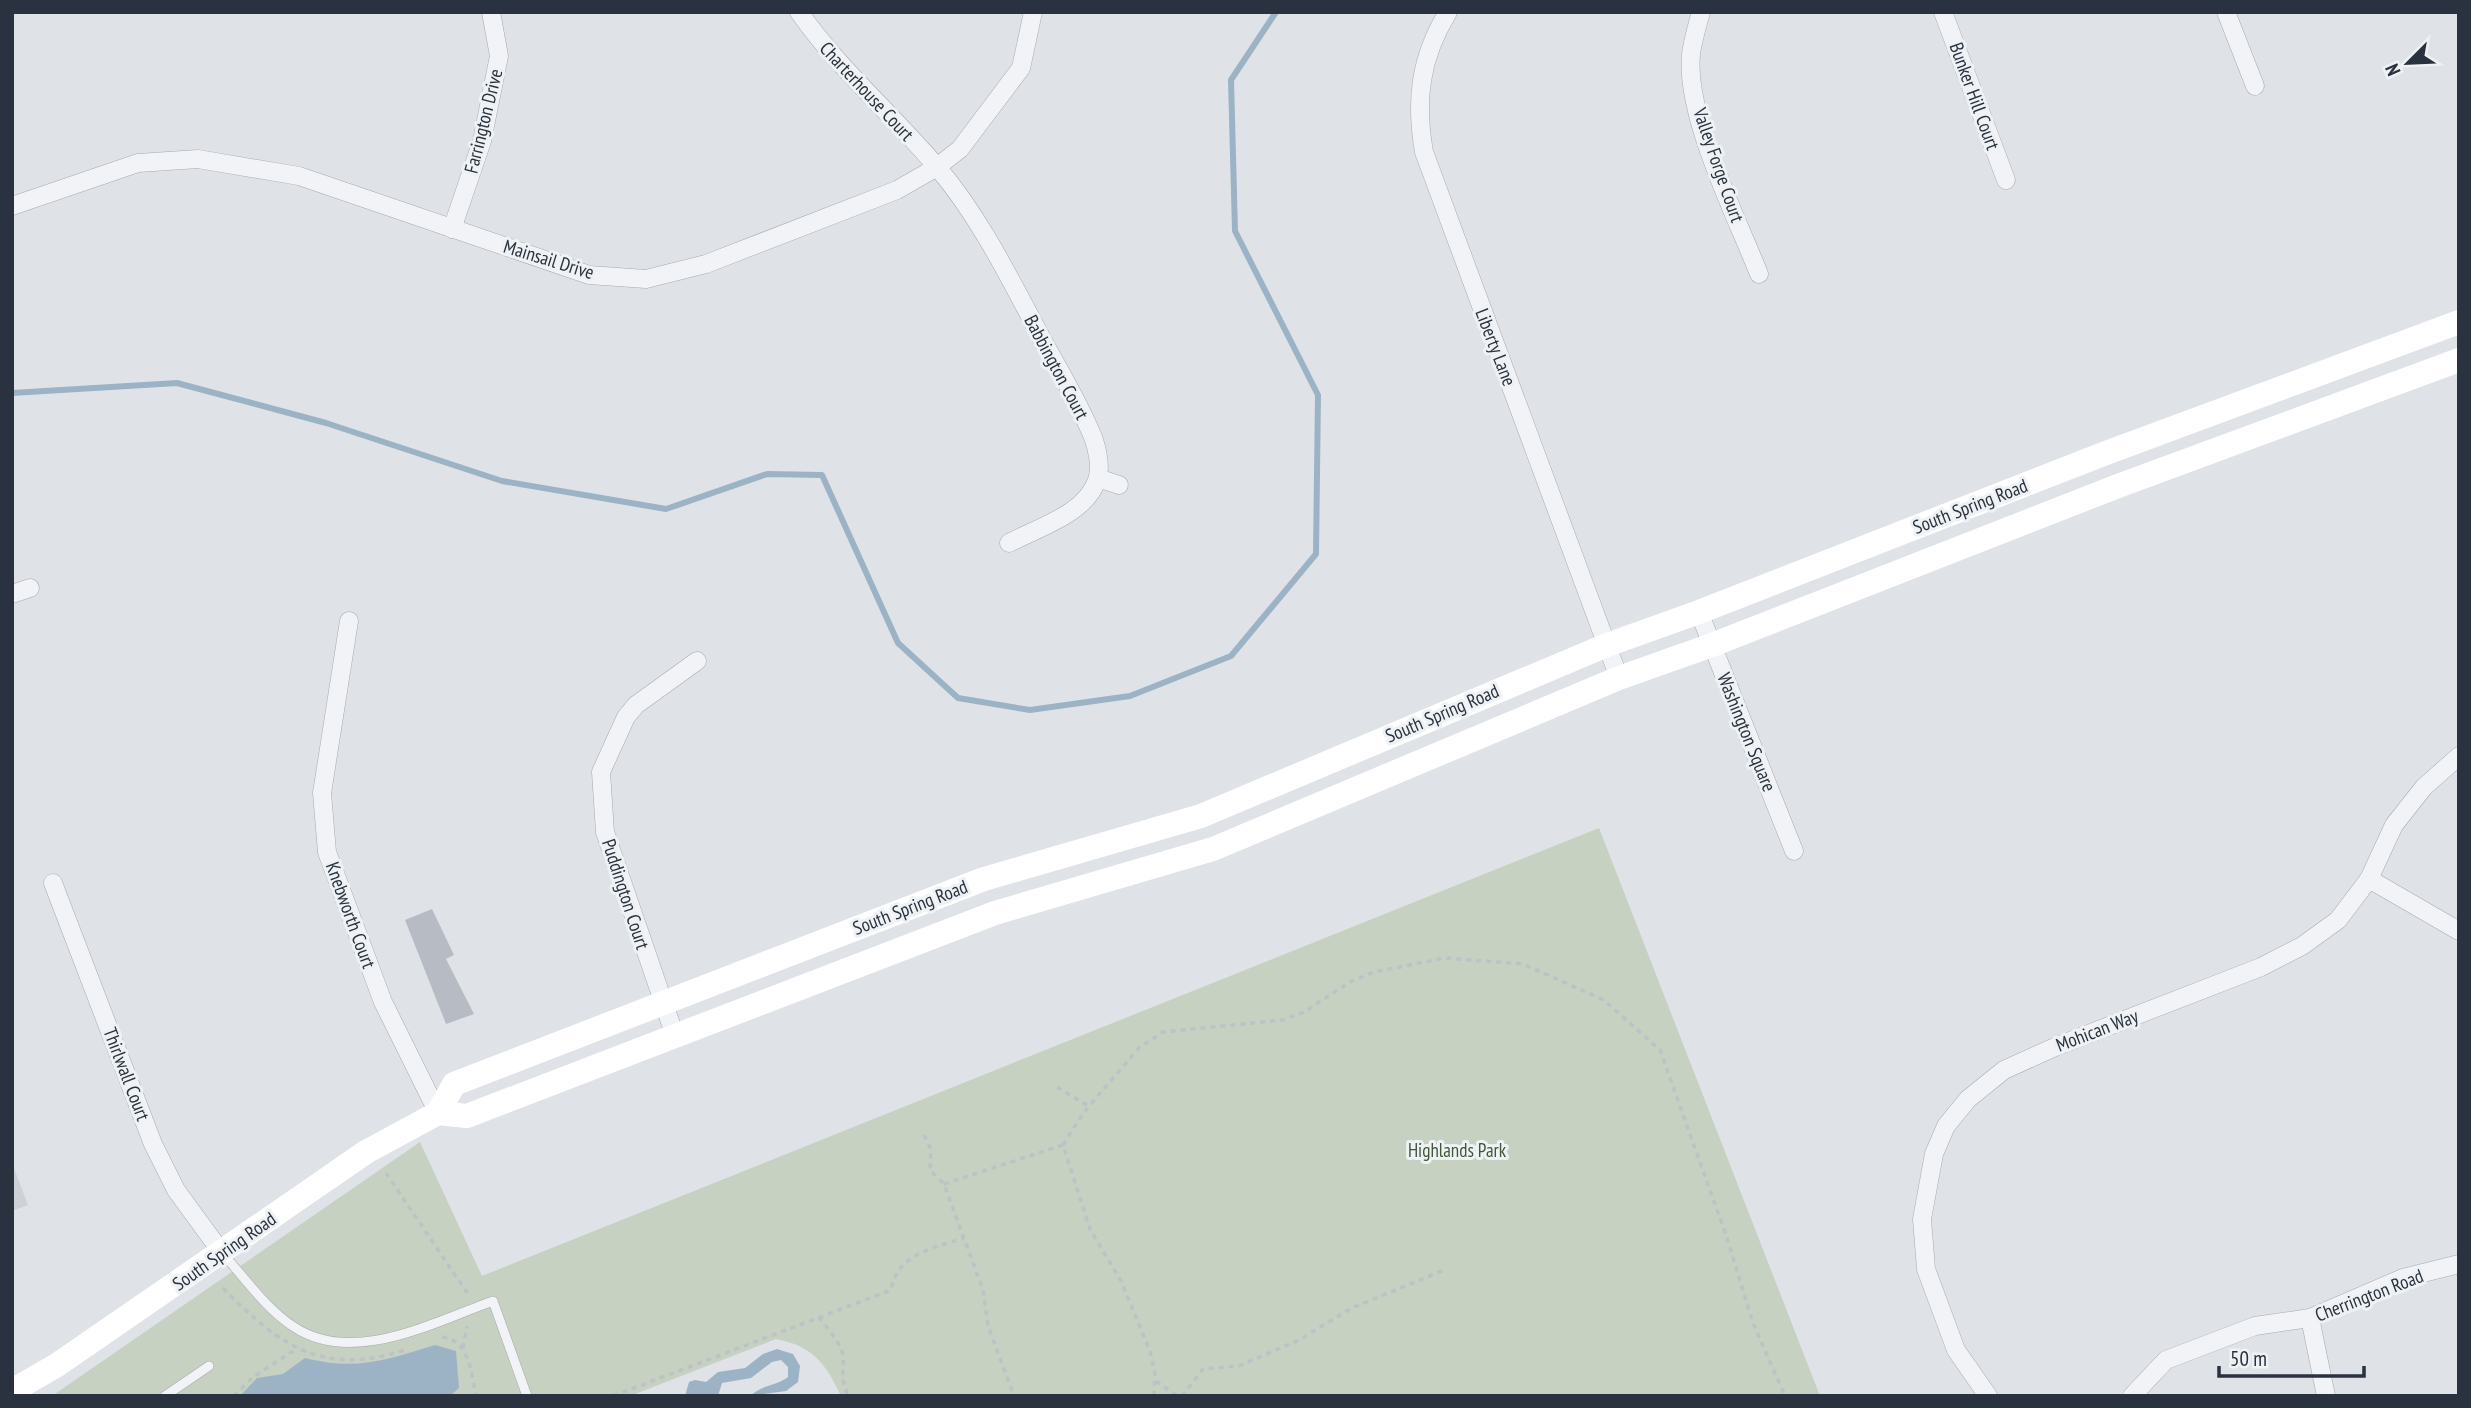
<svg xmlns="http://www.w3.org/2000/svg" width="2471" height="1408" viewBox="0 0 2471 1408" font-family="'PT Sans Narrow',sans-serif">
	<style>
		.built { fill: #cdd2d9 }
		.green { fill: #c6d1c1 }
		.water { fill: #9cb3c5 }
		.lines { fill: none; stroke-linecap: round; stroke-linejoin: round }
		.stream { stroke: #9cb3c5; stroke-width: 6 }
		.building { fill: #b7bcc4 }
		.lane-casing { stroke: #a5aab2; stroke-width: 10 }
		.street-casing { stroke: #a5aab2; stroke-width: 19 }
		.path { stroke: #bec1c6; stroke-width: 3.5; stroke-dasharray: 5 5; stroke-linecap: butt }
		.lane { stroke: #f2f3f6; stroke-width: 9 }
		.street { stroke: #f2f3f6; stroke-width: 18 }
		.secondary { stroke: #fff; stroke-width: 24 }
		.labels { text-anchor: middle; stroke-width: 6; stroke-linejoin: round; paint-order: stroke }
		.street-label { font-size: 19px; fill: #29323e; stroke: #eff2f5 }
		.park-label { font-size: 19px; fill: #3f5837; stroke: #eff2f5 }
	</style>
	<rect width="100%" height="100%" fill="#dfe3e8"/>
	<!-- built -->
	<path class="built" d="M12,1163L28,1205L12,1211Z"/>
	<!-- green -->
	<path class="green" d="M1599,828L1820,1396H841C826,1364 813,1346 776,1339L630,1396H52L420,1142L482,1276Z"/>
	<!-- water -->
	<g class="water">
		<path d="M435,1345L456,1351L459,1388L450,1396H240L257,1378L283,1374L305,1358C357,1371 386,1360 435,1345Z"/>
		<path d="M777,1349L793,1354L800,1366L798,1382L786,1391L750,1396C763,1384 777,1386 788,1377V1367L781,1360L772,1362L751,1378L722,1383L718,1396H685L689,1382L695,1380L706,1382L718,1372L745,1368L763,1354Z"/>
	</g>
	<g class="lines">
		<!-- stream -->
		<path class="stream" d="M12,393L177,383L326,423L502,481L666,509L767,474L822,475L898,643L958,698L1030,710L1130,696L1231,656L1316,554L1318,395L1235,231L1231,80L1276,12"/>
	</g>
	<!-- building -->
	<path class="building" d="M432,909L454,955L446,959L474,1014L446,1024L405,920Z"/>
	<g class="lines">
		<!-- lane casing -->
		<g class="lane-casing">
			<g id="lane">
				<path d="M223,1254C245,1278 266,1309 294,1327C353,1366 434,1322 493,1301L527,1396"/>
				<path d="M165,1396L209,1366"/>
			</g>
		</g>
		<!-- street casing -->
		<g class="street-casing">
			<g id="street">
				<path d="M799,12C839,69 892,114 937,167C980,217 1011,281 1042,339C1058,368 1076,398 1089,428C1096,442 1102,465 1097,480C1086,514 1037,528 1009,543"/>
				<path d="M1448,12C1420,58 1415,100 1424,152L1619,678"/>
				<path d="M1701,12C1697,26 1693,40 1691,54C1685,115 1736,216 1759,274"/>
				<path d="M1943,12L2006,180"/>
				<path d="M2226,12L2255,86"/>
				<path d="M12,206L138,163L198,159L299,176L589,275L646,279L706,264L897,190L937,167L960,149L1021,68L1033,12"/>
				<path d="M452,229L482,141L499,56L491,12"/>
				<path d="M1098,478L1119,485"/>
				<path d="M12,594L30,588"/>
				<path d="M1699,612L1794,851"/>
				<path d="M349,621L322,793L327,852L383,1002L438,1113"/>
				<path d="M2369,879L2459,931"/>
				<path d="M53,883L153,1144L176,1190L222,1253"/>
				<path d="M675,1036L605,832L601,772L626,717L636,705L697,661"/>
				<path d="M2310,1318L2326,1396"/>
				<path d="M1988,1396L1956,1350L1926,1269L1922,1219L1934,1154L1946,1126L1968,1099L2004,1070L2055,1047L2261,967L2302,946L2338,920L2369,879L2394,825L2424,787L2459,756"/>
				<path d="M2132,1396L2166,1360L2255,1326L2310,1318L2403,1278L2459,1264"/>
			</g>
		</g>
		<!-- path -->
		<g class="path">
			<path d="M1057,1087L1090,1107"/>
			<path d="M924,1135L931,1149L930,1170L944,1184L983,1290L988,1326L1014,1396"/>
			<path d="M1063,1145L1084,1112L1139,1048L1163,1032L1283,1020L1304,1012L1350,982L1374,972L1445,958L1523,964L1604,1000L1660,1050L1727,1238L1753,1323L1785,1396"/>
			<path d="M386,1173L470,1297"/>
			<path d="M944,1184L1063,1145L1090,1229L1121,1281L1150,1351L1155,1374L1154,1396"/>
			<path d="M223,1288C279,1345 322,1377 405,1350"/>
			<path d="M819,1317C826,1328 842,1343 843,1356C844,1374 840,1376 848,1396"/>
			<path d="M442,1337C470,1340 471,1373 476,1396"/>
			<path d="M463,1348L467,1326"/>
			<path d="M1156,1381L1177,1396"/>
			<path d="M234,1396L253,1377L298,1348"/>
			<path d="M613,1396L891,1290C898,1253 932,1249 964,1238"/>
			<path d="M1182,1396L1203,1369L1239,1366L1299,1340L1352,1308L1444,1270"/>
		</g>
		<!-- lane -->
		<use href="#lane" class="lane"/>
		<!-- street -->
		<use href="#street" class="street"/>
		<!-- secondary -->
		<g class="secondary">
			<path d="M438,1113L467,1116L995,913L1213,849L1619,678L1712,645L2118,486L2459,360"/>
			<path d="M12,1391L57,1365L366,1152L438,1113L454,1084L984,879L1201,816L1607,645L1699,612L2106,453L2459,322"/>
		</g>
	</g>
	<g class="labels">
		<!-- street labels -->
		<g class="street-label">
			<text transform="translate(867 91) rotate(47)" y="7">Charterhouse Court</text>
			<text transform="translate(1975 96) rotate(70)" y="7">Bunker Hill Court</text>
			<text transform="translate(483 121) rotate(-76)" y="7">Farrington Drive</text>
			<text transform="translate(1719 165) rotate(71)" y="7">Valley Forge Court</text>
			<text transform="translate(549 259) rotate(17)" y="7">Mainsail Drive</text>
			<text transform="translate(1496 347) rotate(69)" y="7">Liberty Lane</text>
			<text transform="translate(1057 367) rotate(62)" y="7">Babbington Court</text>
			<text transform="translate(1970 506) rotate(-21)" y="7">South Spring Road</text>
			<text transform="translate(1442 713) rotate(-23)" y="7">South Spring Road</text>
			<text transform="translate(1747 732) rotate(68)" y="7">Washington Square</text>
			<text transform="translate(626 894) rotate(72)" y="7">Puddington Court</text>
			<text transform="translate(910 907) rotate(-21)" y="7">South Spring Road</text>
			<text transform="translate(351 915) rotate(70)" y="7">Knebworth Court</text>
			<text transform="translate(2097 1030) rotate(-21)" y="7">Mohican Way</text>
			<text transform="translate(127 1074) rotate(69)" y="7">Thirlwall Court</text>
			<text transform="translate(224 1251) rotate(-35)" y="7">South Spring Road</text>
			<text transform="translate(2369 1295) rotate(-21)" y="7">Cherrington Road</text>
		</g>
		<!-- park labels -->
		<g class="park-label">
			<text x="1457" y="1157">Highlands Park</text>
		</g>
	</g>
	<!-- border -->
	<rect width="2471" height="1408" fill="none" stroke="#29323e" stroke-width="28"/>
	<!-- north arrow -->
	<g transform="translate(2408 63) rotate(246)" stroke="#eff2f5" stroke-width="5" paint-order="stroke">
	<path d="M0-5L12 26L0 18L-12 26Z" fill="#29323e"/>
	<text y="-10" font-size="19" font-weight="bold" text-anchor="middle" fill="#29323e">N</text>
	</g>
	<!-- scale -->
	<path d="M2219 1366v10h145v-10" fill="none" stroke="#29323e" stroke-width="3.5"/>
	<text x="2230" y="1366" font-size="21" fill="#29323e" stroke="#eff2f5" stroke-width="5" paint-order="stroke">50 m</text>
</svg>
